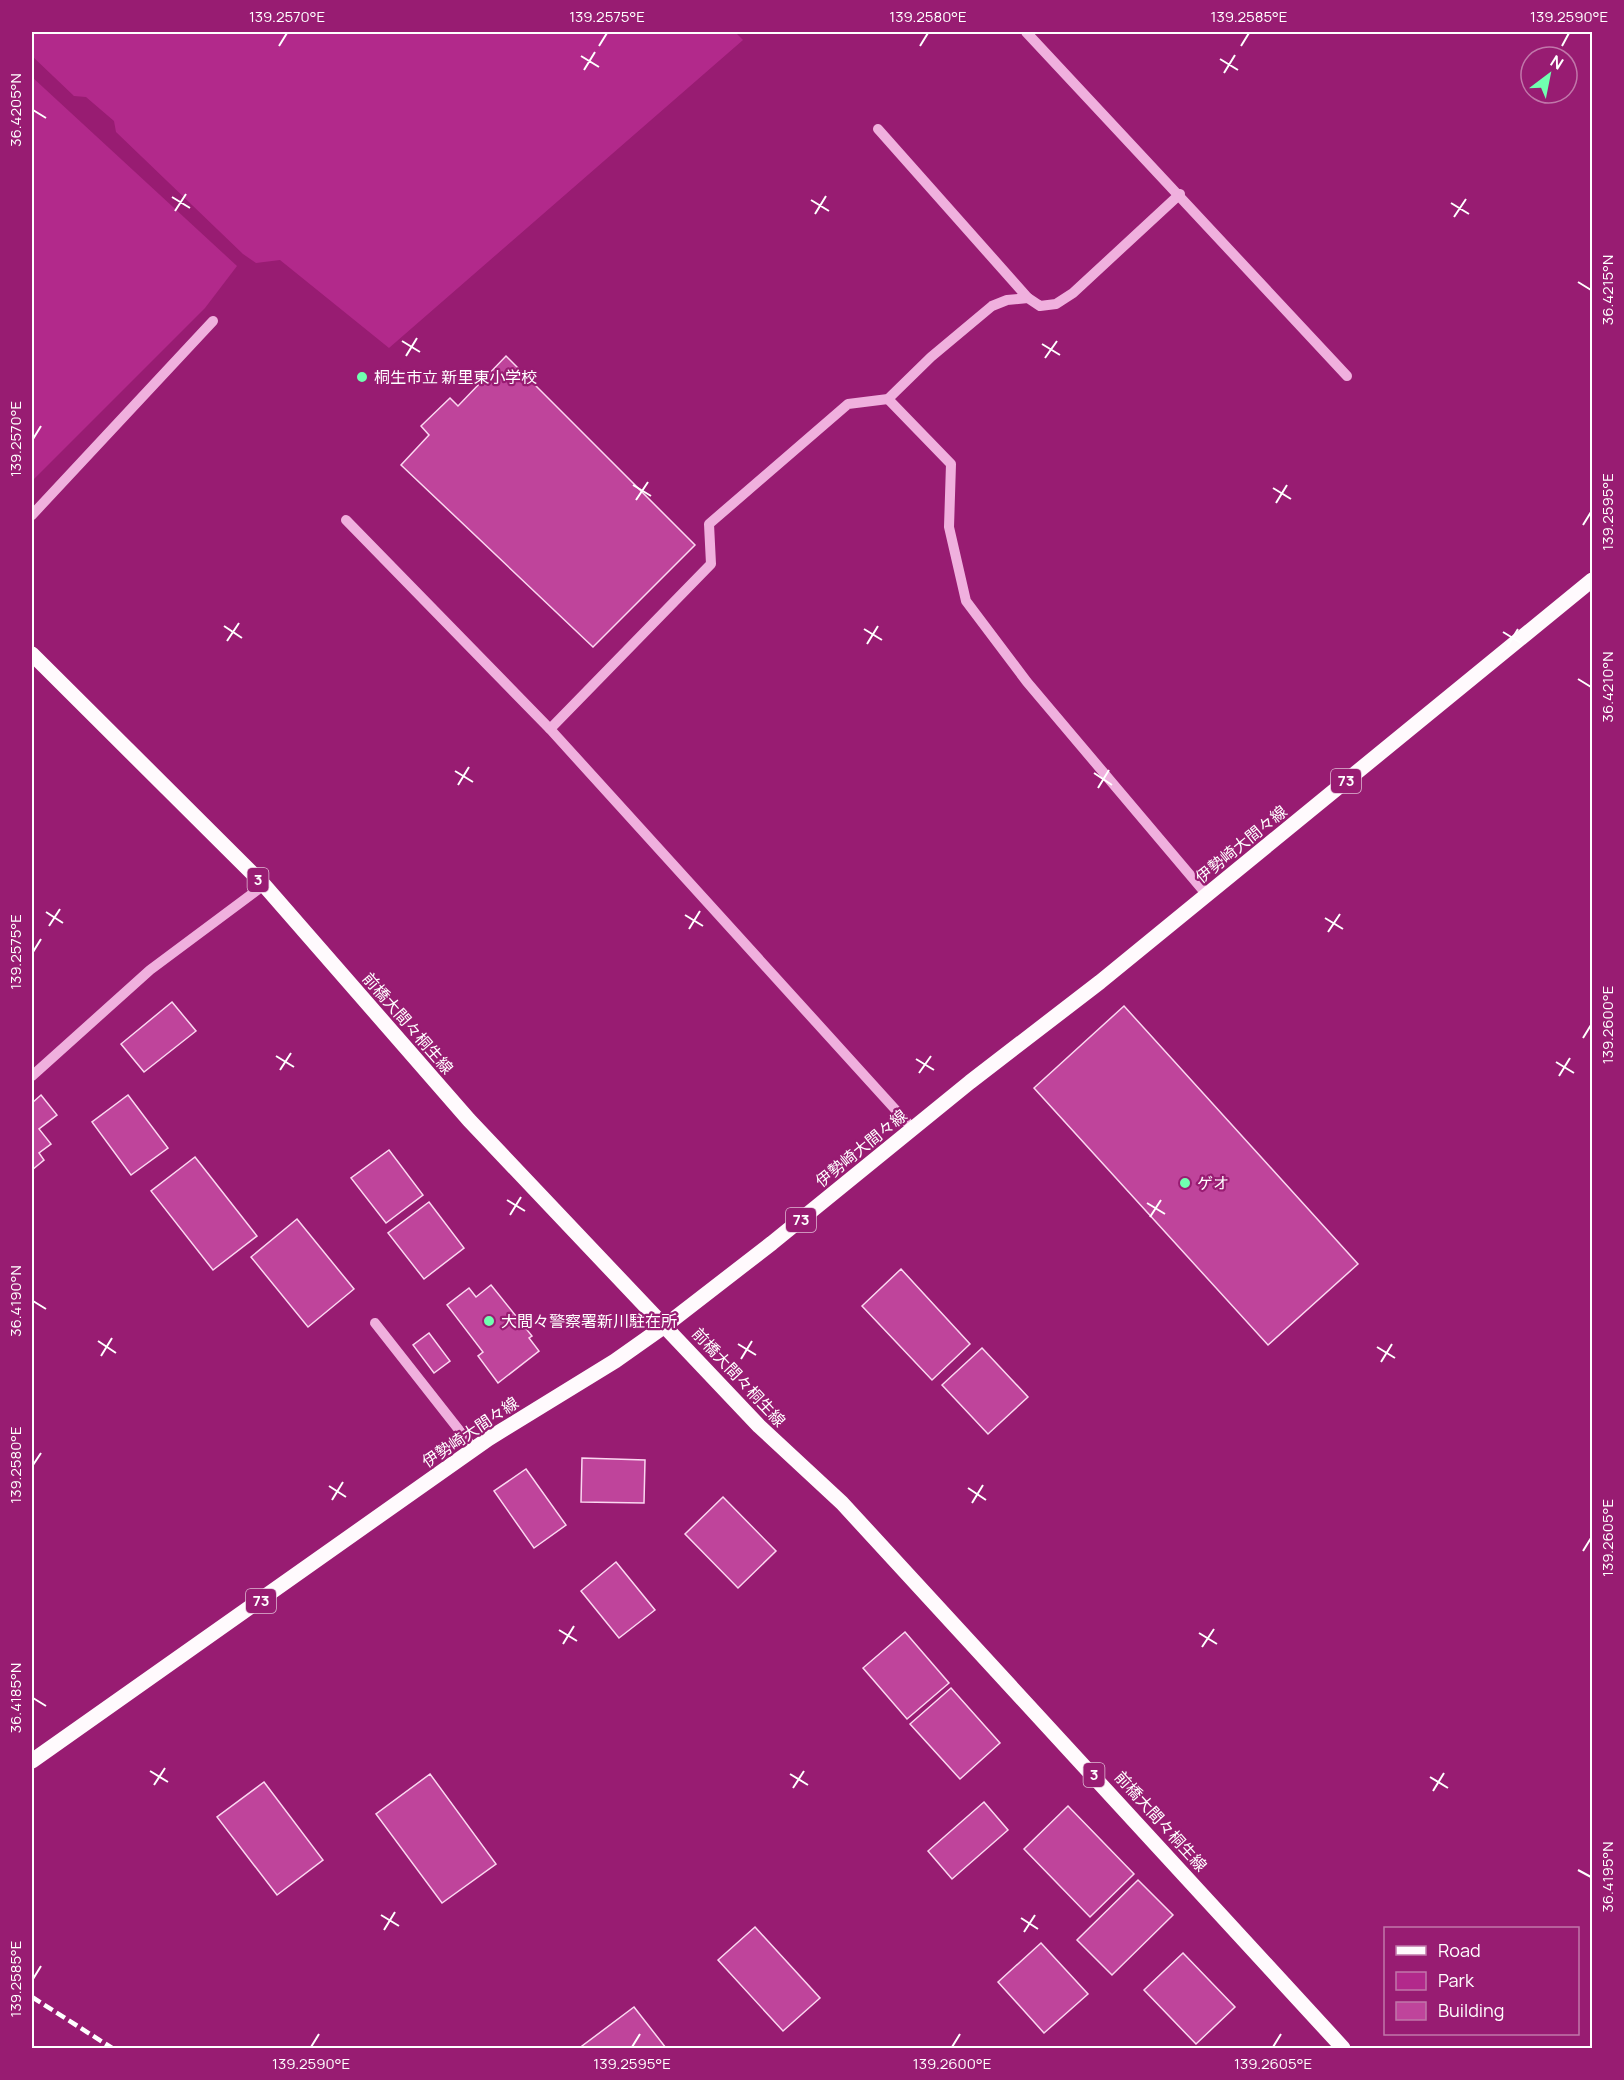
<svg xmlns="http://www.w3.org/2000/svg" width="1624" height="2080" viewBox="0 0 1624 2080" font-family="Manrope,'Noto Sans JP',sans-serif">
	<style>
		.green { fill: #b2298b }
		.building { fill: #bf449b; stroke: #fbd7f1; stroke-width: 1.5 }
		.lines { fill: none; stroke-linecap: round; stroke-linejoin: round }
		.minor { stroke: #f0b0de; stroke-width: 10 }
		.major { stroke: #fffafd; stroke-width: 15 }
		.rail { stroke: #fff; stroke-width: 4.5; stroke-dasharray: 10 4.5; stroke-linecap: butt }
		.ticks { fill: none; stroke: #fff; stroke-width: 2 }
		.poi-dot { fill: #70ffb0; stroke: #981c72; stroke-width: 2 }
		.labels { text-anchor: middle; stroke-width: 4.5; stroke-linejoin: round; paint-order: stroke }
		.shield { fill: #981c72; stroke: #e0bbd5; stroke-width: 1.5 }
		.shield-label { font-size: 15px; font-weight: bold; fill: #fff }
		.poi-label { font-size: 16px; fill: #fff; stroke: #981c72; text-anchor: start }
		.street-label { font-size: 16px; fill: #fff; stroke: #981c72 }
		.neatline { fill: none; stroke: #fff; stroke-width: 2 }
		.ticks-label { font-size: 15px; text-anchor: middle; fill: #fff }
	</style>
	<rect width="100%" height="100%" fill="#981c72"/>
	<!-- green -->
	<g class="green">
		<path d="M32,32H735L743,40L389,348L280,260L256,263L243,254L116,132L114,121L86,97L74,96L32,56Z"/>
		<path d="M32,77L237,266L205,308L32,481Z"/>
	</g>
	<!-- building -->
	<g class="building">
		<path d="M506,356L695,545L593,647L401,465L429,435L421,426L450,398L458,406Z"/>
		<path d="M172,1002L196,1031L144,1072L121,1044Z"/>
		<path d="M1124,1006L1358,1264L1268,1345L1034,1088Z"/>
		<path d="M41,1095L57,1115L39,1129L51,1144L39,1153L44,1160L32,1170V1103Z"/>
		<path d="M128,1095L168,1148L131,1175L92,1122Z"/>
		<path d="M389,1150L423,1195L386,1223L351,1178Z"/>
		<path d="M195,1157L257,1236L213,1270L151,1191Z"/>
		<path d="M429,1202L464,1248L424,1279L388,1233Z"/>
		<path d="M297,1219L354,1289L308,1327L251,1257Z"/>
		<path d="M901,1269L970,1344L932,1380L862,1306Z"/>
		<path d="M491,1285L532,1336L529,1338L539,1351L498,1383L478,1356L483,1352L447,1305L469,1288L476,1297Z"/>
		<path d="M429,1333L450,1361L434,1373L413,1345Z"/>
		<path d="M982,1348L1028,1397L988,1434L942,1385Z"/>
		<path d="M582,1458L645,1460L644,1503L581,1502Z"/>
		<path d="M526,1469L566,1525L534,1548L494,1491Z"/>
		<path d="M723,1497L776,1551L738,1588L685,1534Z"/>
		<path d="M616,1562L655,1610L619,1638L581,1591Z"/>
		<path d="M905,1632L949,1683L907,1719L863,1668Z"/>
		<path d="M951,1688L1000,1743L960,1779L910,1724Z"/>
		<path d="M430,1774L496,1864L442,1903L376,1814Z"/>
		<path d="M264,1782L323,1860L277,1895L217,1817Z"/>
		<path d="M984,1802L1008,1830L952,1879L928,1851Z"/>
		<path d="M1068,1806L1134,1874L1090,1917L1024,1849Z"/>
		<path d="M1138,1880L1173,1915L1112,1975L1077,1940Z"/>
		<path d="M755,1927L820,1998L783,2031L718,1960Z"/>
		<path d="M1041,1943L1088,1994L1044,2033L998,1982Z"/>
		<path d="M1183,1953L1235,2007L1196,2044L1144,1990Z"/>
		<path d="M634,2007L666,2048H583L582,2046Z"/>
	</g>
	<g class="lines">
		<!-- minor -->
		<g class="minor">
			<path d="M1026,32L1347,376"/>
			<path d="M878,129L1028,298"/>
			<path d="M888,399L951,464L949,527L966,601L1027,682L1207,895"/>
			<path d="M32,515L213,321"/>
			<path d="M346,520L550,729L913,1129"/>
			<path d="M550,729L711,564L709,524L848,404L888,399L931,357L992,306L1007,300L1028,298L1040,306L1056,304L1073,293L1180,194"/>
			<path d="M32,1076L150,970L264,885"/>
			<path d="M375,1323L474,1449"/>
		</g>
		<!-- major -->
		<g class="major">
			<path d="M32,654L264,885L469,1120L759,1426L842,1503L1343,2048"/>
			<path d="M32,1761L488,1439L615,1361L666,1325L772,1243L970,1082L1100,982L1592,580"/>
		</g>
		<!-- rail -->
		<path class="rail" d="M32,1997L112,2048"/>
	</g>
	<!-- ticks -->
	<path class="ticks" d="M279,46L287,33M599,46L607,33M920,46L928,33M1241,46L1249,33M1562,46L1569,33M581,56L599,67M1220,59L1238,70M584,70L595,52M1224,73L1235,55M33,110L46,118M172,197L190,208M811,200L829,211M1451,203L1469,214M175,211L186,194M815,214L826,196M1454,217L1466,199M1578,282L1591,290M402,341L420,352M1042,344L1060,355M406,356L417,338M1045,358L1057,341M33,439L41,426M633,485L651,496M1273,488L1291,499M636,500L648,482M1276,503L1287,485M1583,525L1591,512M224,626L242,638M864,629L882,640M1503,632L1521,643M227,641L239,623M867,644L878,626M1507,647L1518,629M1578,679L1591,687M455,771L473,782M1094,773L1112,785M458,785L469,767M1098,788L1109,770M46,912L63,923M685,915L703,926M1325,918L1343,929M49,926L60,909M689,929L700,911M1328,932L1340,914M33,952L41,939M1583,1038L1591,1025M276,1056L294,1067M916,1059L934,1070M1556,1062L1574,1073M280,1070L291,1053M919,1073L931,1056M1559,1076L1570,1058M507,1200L525,1211M1147,1203L1165,1214M510,1215L521,1197M1150,1217L1161,1200M33,1301L46,1309M98,1341L116,1353M738,1344L756,1355M1377,1347L1395,1358M101,1356L112,1338M741,1359L752,1341M1381,1362L1392,1344M33,1465L41,1453M329,1486L346,1497M968,1488L986,1500M332,1500L343,1482M972,1503L983,1485M1583,1551L1591,1538M559,1630L577,1641M1199,1633L1217,1644M563,1644L574,1626M1202,1647L1214,1629M33,1698L46,1706M150,1771L168,1782M790,1774L808,1785M1430,1777L1448,1788M154,1785L165,1768M793,1788L804,1771M1433,1791L1444,1773M1578,1870L1591,1877M381,1915L399,1926M1021,1918L1038,1929M384,1930L395,1912M1024,1932L1035,1915M33,1979L41,1966M311,2047L319,2034M632,2047L640,2034M952,2047L960,2034M1273,2047L1281,2034"/>
	<!-- markers -->
	<g class="poi-dot">
		<circle cx="362" cy="377" r="6"/>
		<circle cx="1185" cy="1183" r="6"/>
		<circle cx="489" cy="1321" r="6"/>
	</g>
	<g class="labels">
		<!-- shield labels -->
		<g class="shield">
			<rect x="1331" y="769" width="30" height="24" rx="4.5"/>
			<rect x="247.5" y="868" width="21" height="24" rx="4.5"/>
			<rect x="786" y="1208" width="30" height="24" rx="4.5"/>
			<rect x="246" y="1589" width="30" height="24" rx="4.5"/>
			<rect x="1083.5" y="1763" width="21" height="24" rx="4.5"/>
		</g>
		<g class="shield-label">
			<text x="1346" y="786">73</text>
			<text x="258" y="885">3</text>
			<text x="801" y="1225">73</text>
			<text x="261" y="1606">73</text>
			<text x="1094" y="1780">3</text>
		</g>
		<!-- poi labels -->
		<g class="poi-label">
			<text x="374" y="383">桐生市立 新里東小学校</text>
			<text x="1197" y="1189">ゲオ</text>
			<text x="501" y="1327">大間々警察署新川駐在所</text>
		</g>
		<!-- street labels -->
		<g class="street-label">
			<text transform="translate(1241 844) rotate(-39)" y="6">伊勢崎大間々線</text>
			<text transform="translate(408 1023) rotate(49)" y="6">前橋大間々桐生線</text>
			<text transform="translate(861 1148) rotate(-39)" y="6">伊勢崎大間々線</text>
			<text transform="translate(739 1377) rotate(47)" y="6">前橋大間々桐生線</text>
			<text transform="translate(470 1432) rotate(-34)" y="6">伊勢崎大間々線</text>
			<text transform="translate(1161 1821) rotate(48)" y="6">前橋大間々桐生線</text>
		</g>
	</g>
	<!-- border -->
	<rect width="1624" height="2080" fill="none" stroke="#981c72" stroke-width="66"/>
	<!-- legend -->
	<rect x="1384" y="1927" width="195" height="108" fill="#981c72" stroke="#c177aa" stroke-width="1.5"/>
	<rect x="1396" y="1946" width="30" height="9" fill="#fffafd" stroke="#c177aa" stroke-width="1.5"/>
	<text x="1438" y="1957" font-size="18" fill="#ffffff">Road</text>
	<rect x="1396" y="1972" width="30" height="18" fill="#b2298b" stroke="#c177aa" stroke-width="1.5"/>
	<text x="1438" y="1987" font-size="18" fill="#ffffff">Park</text>
	<rect x="1396" y="2002" width="30" height="18" fill="#bf449b" stroke="#c177aa" stroke-width="1.5"/>
	<text x="1438" y="2017" font-size="18" fill="#ffffff">Building</text>
	<!-- north arrow -->
	<g transform="translate(1549 75) rotate(32)"><circle r="28" fill="#981c72" stroke="#c177aa" stroke-width="1.5"/>
	<path d="M0-4.5L10 22L0 15L-10 22Z" fill="#70ffb0"/>
	<text y="-9" font-size="16" font-weight="bold" text-anchor="middle" fill="#ffffff">N</text>
	</g>
	<rect x="33" y="33" width="1558" height="2014" class="neatline"/>
	<g class="ticks-label">
		<text x="287" y="22">139.2570°E</text>
		<text x="607" y="22">139.2575°E</text>
		<text x="928" y="22">139.2580°E</text>
		<text x="1249" y="22">139.2585°E</text>
		<text x="1569" y="22">139.2590°E</text>
		<text transform="translate(16 110) rotate(-90)" y="5">36.4205°N</text>
		<text transform="translate(1608 290) rotate(-90)" y="5">36.4215°N</text>
		<text transform="translate(16 439) rotate(-90)" y="5">139.2570°E</text>
		<text transform="translate(1608 512) rotate(-90)" y="5">139.2595°E</text>
		<text transform="translate(1608 687) rotate(-90)" y="5">36.4210°N</text>
		<text transform="translate(16 952) rotate(-90)" y="5">139.2575°E</text>
		<text transform="translate(1608 1025) rotate(-90)" y="5">139.2600°E</text>
		<text transform="translate(16 1301) rotate(-90)" y="5">36.4190°N</text>
		<text transform="translate(16 1465) rotate(-90)" y="5">139.2580°E</text>
		<text transform="translate(1608 1538) rotate(-90)" y="5">139.2605°E</text>
		<text transform="translate(16 1698) rotate(-90)" y="5">36.4185°N</text>
		<text transform="translate(1608 1877) rotate(-90)" y="5">36.4195°N</text>
		<text transform="translate(16 1979) rotate(-90)" y="5">139.2585°E</text>
		<text x="311" y="2069">139.2590°E</text>
		<text x="632" y="2069">139.2595°E</text>
		<text x="952" y="2069">139.2600°E</text>
		<text x="1273" y="2069">139.2605°E</text>
	</g>
</svg>
